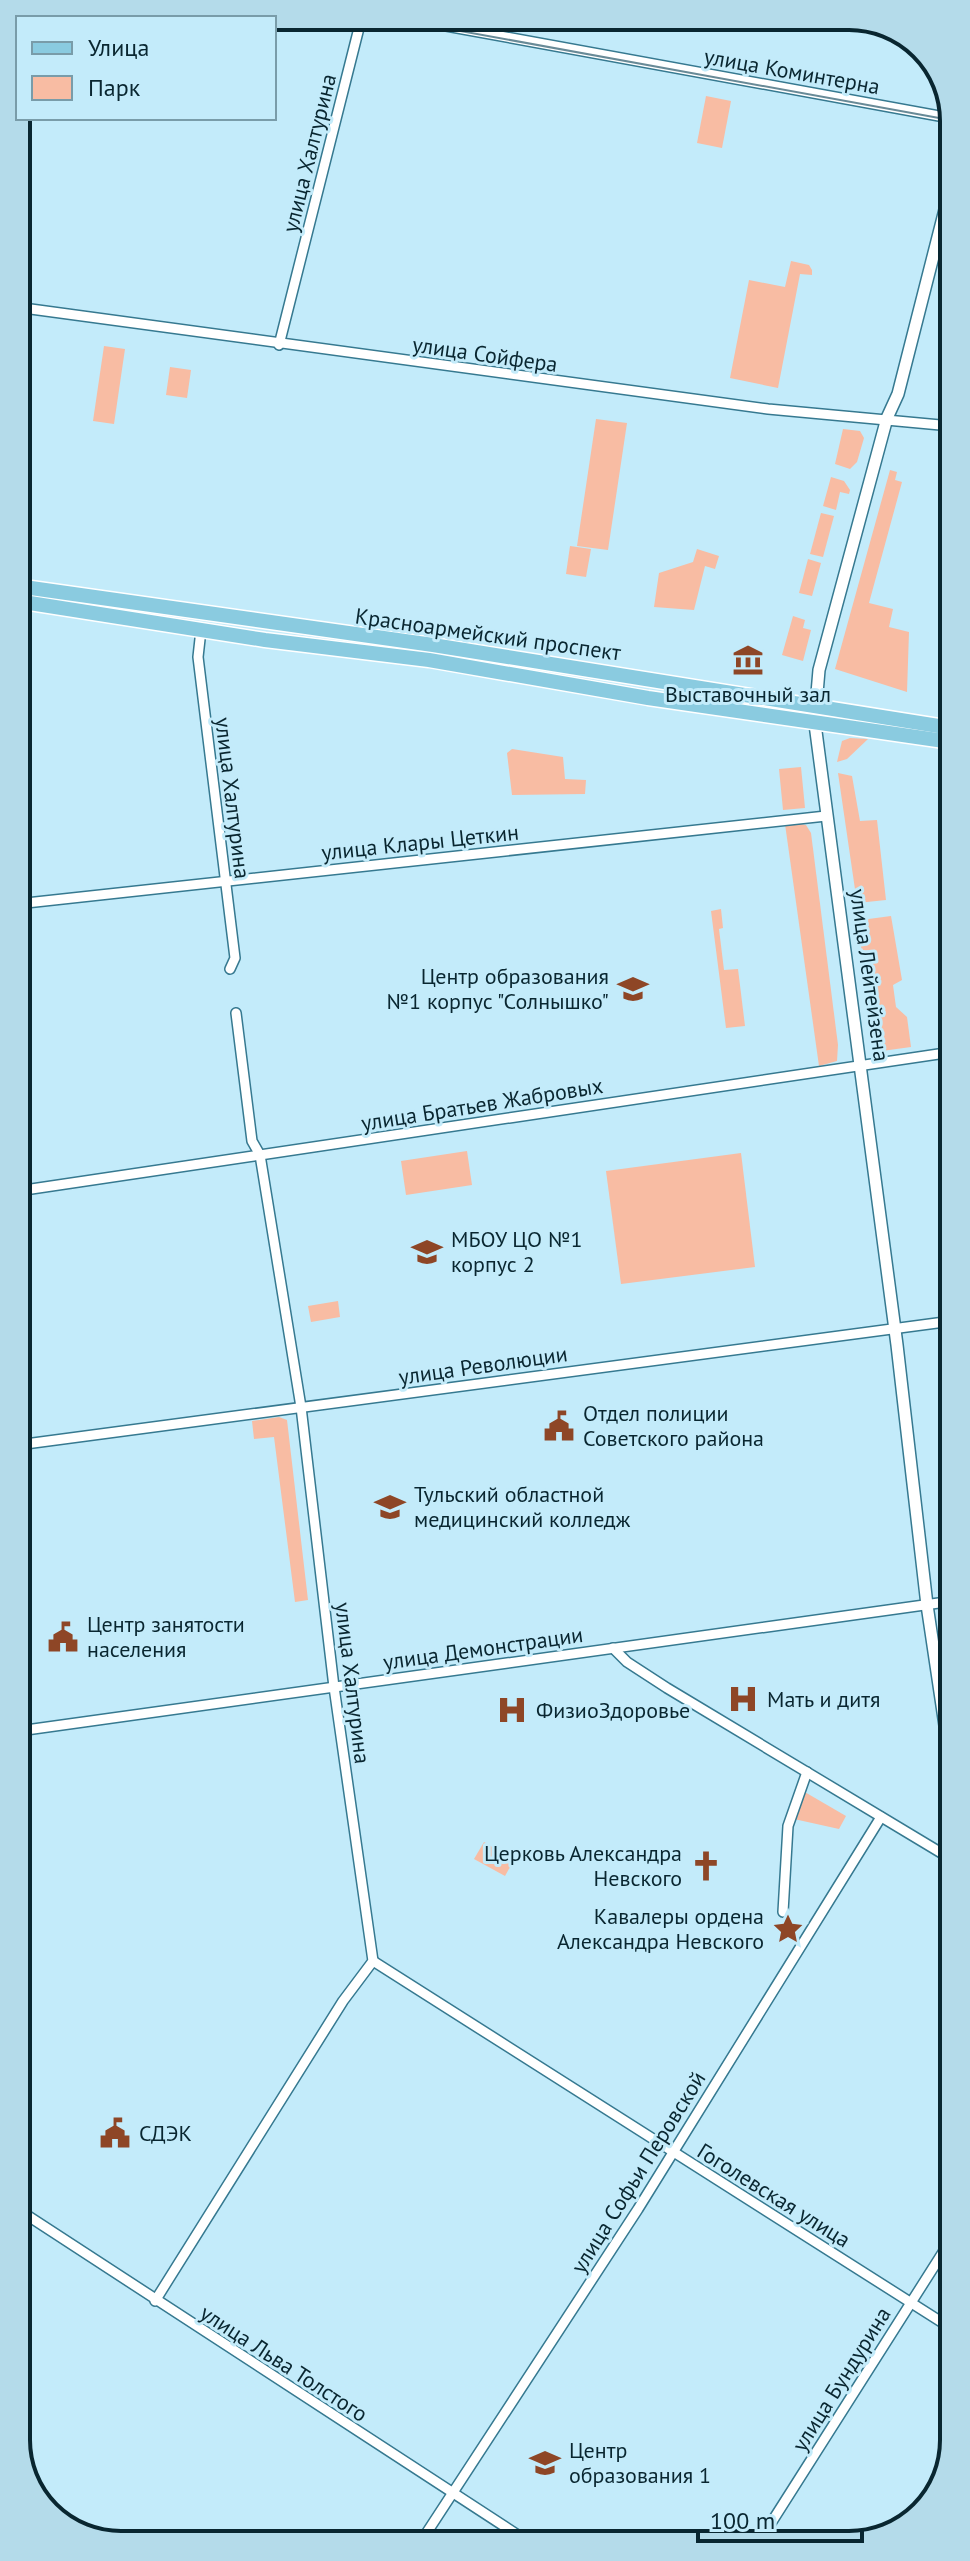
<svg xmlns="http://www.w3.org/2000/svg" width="970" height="2561" viewBox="0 0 970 2561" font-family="'PT Sans',sans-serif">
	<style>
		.green { fill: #f8bca3 }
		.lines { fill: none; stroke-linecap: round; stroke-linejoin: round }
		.minor-casing { stroke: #367990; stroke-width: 12 }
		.tertiary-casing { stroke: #367990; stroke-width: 14 }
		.primary-casing { stroke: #fff; stroke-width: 17 }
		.minor { stroke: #fff; stroke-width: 9 }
		.tertiary { stroke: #fff; stroke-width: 11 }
		.primary { stroke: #8acbe0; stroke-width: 14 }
		.tram { stroke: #688a97; stroke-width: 2 }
		.labels { text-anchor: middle; stroke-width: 6; stroke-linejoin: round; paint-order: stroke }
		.street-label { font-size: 22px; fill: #092630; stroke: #c3ebfa }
		.poi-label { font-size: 22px; fill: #092630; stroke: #c3ebfa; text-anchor: start }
		.rim { fill: none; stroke: #092630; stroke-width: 4 }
	</style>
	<rect width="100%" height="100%" fill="#c3ebfa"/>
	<!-- green -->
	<g class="green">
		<path d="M706,96L731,101L722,148L697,143Z"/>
		<path d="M791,261L809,265L812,270V275L800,274L778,388L730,378L749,280L785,287Z"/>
		<path d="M104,346L125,349L114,424L93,421Z"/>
		<path d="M170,367L191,370L187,398L166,395Z"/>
		<path d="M596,419L627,423L608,550L577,546Z"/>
		<path d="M843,429L860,431L864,438L857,462L850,469L835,464Z"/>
		<path d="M890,470L897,472L895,480L902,482L869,603L893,609L889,627L909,632L907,692L835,669Z"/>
		<path d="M831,477L844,481L850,490L849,494L840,492L836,510L823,506Z"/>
		<path d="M821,513L834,516L823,557L810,554Z"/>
		<path d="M570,546L591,549L586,577L566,574Z"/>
		<path d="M697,549L719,556L715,569L705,566L694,610L654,607L659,573L693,562Z"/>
		<path d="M808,559L821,563L812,596L799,593Z"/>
		<path d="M793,616L805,620L803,628L811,630L803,661L782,655Z"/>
		<path d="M850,738L868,739L847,759L837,762L842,741Z"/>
		<path d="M512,749L563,757L565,779L586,780L585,794L512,795L507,753Z"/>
		<path d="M801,767L805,808L783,810L779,769Z"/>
		<path d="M838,773L852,776L860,821L877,820L886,900L857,903Z"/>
		<path d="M795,823L806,825L811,833L838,1045L837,1061L819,1066L785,824Z"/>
		<path d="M721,909L723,928L719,929L724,970L738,969L745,1026L726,1028L711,911Z"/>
		<path d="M891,916L902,980L893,985L896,1007L907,1017L911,1047L882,1051L874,1044L858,924L861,920Z"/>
		<path d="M467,1151L472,1185L406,1195L401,1161Z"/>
		<path d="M741,1153L755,1267L621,1284L606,1171Z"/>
		<path d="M338,1301L340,1317L311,1322L308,1306Z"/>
		<path d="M279,1417L287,1420L308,1600L295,1602L274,1437L254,1439L252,1421Z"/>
		<path d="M803,1791L846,1816L839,1829L794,1819Z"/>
		<path d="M484,1842L514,1860L505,1876L474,1859Z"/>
	</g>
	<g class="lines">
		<!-- minor casing -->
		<g class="minor-casing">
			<g id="minor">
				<path d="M391,16L950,118"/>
				<path d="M16,307L768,409L951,426"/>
				<path d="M279,345L362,16"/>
				<path d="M201,630L198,657L235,958L230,969"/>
				<path d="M17,904L826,816"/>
				<path d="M18,1191L952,1052"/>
				<path d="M18,1445L952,1321"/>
				<path d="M613,1648L627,1662L667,1688L953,1860"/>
				<path d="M19,1731L953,1601"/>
				<path d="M783,1912L788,1826L807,1772"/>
				<path d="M373,1961L954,2330"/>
				<path d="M19,2210L530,2543"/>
				<path d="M155,2301L343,2001L373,1961L334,1687L301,1407L260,1155L252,1141L236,1013"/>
				<path d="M759,2542L954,2235"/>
				<path d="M420,2543L638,2209L881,1817"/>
			</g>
		</g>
		<!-- tertiary casing -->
		<g class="tertiary-casing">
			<g id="tertiary">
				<path d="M816,705L819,670L887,418L898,394L950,190"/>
				<path d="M815,724L897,1345L927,1605L953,1779"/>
			</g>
		</g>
		<!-- primary casing -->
		<g class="primary-casing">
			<g id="primary">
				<path d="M17,586L433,645L951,728"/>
				<path d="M17,601L265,640L429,660L648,698L951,742"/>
			</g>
		</g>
		<!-- minor -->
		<use href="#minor" class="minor"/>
		<!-- tertiary -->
		<use href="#tertiary" class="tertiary"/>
		<!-- primary -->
		<use href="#primary" class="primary"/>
		<!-- tram -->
		<path class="tram" d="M378,16L950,120"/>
	</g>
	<!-- icons -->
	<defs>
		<g id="museum-bare" transform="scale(2.4)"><path d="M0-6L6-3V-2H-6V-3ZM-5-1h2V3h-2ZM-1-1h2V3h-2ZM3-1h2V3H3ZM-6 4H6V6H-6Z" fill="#8e4626" stroke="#c3ebfa" stroke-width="2.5" paint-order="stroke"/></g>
		<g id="school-bare" transform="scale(2.4)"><path d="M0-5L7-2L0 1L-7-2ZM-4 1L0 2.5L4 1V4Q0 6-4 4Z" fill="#8e4626" stroke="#c3ebfa" stroke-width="2.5" paint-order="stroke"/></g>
		<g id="civic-bare" transform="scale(2.4)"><path d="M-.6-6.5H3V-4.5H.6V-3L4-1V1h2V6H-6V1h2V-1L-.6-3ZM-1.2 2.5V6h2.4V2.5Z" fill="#8e4626" stroke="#c3ebfa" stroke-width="2.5" paint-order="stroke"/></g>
		<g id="university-bare" transform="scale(2.4)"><path d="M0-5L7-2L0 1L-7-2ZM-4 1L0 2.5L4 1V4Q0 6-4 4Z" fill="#8e4626" stroke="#c3ebfa" stroke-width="2.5" paint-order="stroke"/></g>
		<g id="hospital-bare" transform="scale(2.4)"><path d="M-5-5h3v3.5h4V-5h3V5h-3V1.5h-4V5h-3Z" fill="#8e4626" stroke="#c3ebfa" stroke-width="2.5" paint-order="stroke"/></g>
		<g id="church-bare" transform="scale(2.4)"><path d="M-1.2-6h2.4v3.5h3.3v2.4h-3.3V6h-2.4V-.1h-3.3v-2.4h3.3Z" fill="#8e4626" stroke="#c3ebfa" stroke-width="2.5" paint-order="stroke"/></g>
		<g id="sight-bare" transform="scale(2.4)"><path d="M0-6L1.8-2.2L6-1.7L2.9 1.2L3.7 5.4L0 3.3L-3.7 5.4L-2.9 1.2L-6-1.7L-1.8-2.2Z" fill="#8e4626" stroke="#c3ebfa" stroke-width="2.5" paint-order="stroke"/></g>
	</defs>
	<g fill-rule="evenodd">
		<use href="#museum-bare" x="748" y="660"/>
		<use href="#school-bare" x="633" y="989"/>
		<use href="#school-bare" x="427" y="1252"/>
		<use href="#civic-bare" x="559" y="1426"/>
		<use href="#university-bare" x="390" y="1507"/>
		<use href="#civic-bare" x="63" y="1637"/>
		<use href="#hospital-bare" x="743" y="1699"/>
		<use href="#hospital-bare" x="512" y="1710"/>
		<use href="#church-bare" x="706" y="1866"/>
		<use href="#sight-bare" x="788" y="1929"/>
		<use href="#civic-bare" x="115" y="2133"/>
		<use href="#school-bare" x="545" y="2463"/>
	</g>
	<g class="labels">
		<!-- street labels -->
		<g class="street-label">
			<text transform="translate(792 71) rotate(10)" y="8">улица Коминтерна</text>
			<text transform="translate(309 153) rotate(-76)" y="8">улица Халтурина</text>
			<text transform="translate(485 354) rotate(8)" y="8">улица Сойфера</text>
			<text transform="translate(488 634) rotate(8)" y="8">Красноармейский проспект</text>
			<text transform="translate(233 798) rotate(83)" y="8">улица Халтурина</text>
			<text transform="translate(420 842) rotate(-6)" y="8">улица Клары Цеткин</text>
			<text transform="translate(870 975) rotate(82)" y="8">улица Лейтейзена</text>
			<text transform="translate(482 1104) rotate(-9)" y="8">улица Братьев Жабровых</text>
			<text transform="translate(483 1365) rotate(-8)" y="8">улица Революции</text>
			<text transform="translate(483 1648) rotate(-8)" y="8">улица Демонстрации</text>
			<text transform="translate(353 1683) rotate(83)" y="8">улица Халтурина</text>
			<text transform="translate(638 2172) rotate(-58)" y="8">улица Софьи Перовской</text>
			<text transform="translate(774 2195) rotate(32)" y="8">Гоголевская улица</text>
			<text transform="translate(284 2363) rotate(33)" y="8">улица Льва Толстого</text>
			<text transform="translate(841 2379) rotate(-58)" y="8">улица Бундурина</text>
		</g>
		<!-- poi labels -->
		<g class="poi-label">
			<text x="748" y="702" text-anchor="middle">Выставочный зал</text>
			<text x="609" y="984" text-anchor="end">Центр образования<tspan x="609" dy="25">№1 корпус "Солнышко"</tspan></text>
			<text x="451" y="1247">МБОУ ЦО №1<tspan x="451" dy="25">корпус 2</tspan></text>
			<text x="583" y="1421">Отдел полиции<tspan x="583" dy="25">Советского района</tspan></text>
			<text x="414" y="1502">Тульский областной<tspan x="414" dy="25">медицинский колледж</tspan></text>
			<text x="87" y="1632">Центр занятости<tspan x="87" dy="25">населения</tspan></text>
			<text x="767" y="1707">Мать и дитя</text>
			<text x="536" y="1718">ФизиоЗдоровье</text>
			<text x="682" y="1861" text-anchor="end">Церковь Александра<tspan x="682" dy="25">Невского</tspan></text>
			<text x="764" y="1924" text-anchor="end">Кавалеры ордена<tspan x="764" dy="25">Александра Невского</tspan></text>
			<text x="139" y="2141">СДЭК</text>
			<text x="569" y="2458">Центр<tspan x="569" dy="25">образования 1</tspan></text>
		</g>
	</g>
	<!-- crop -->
	<path d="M0 0H970V2561H0ZM121 30H849A91 91 0 0 1 940 121V2440A91 91 0 0 1 849 2531H121A91 91 0 0 1 30 2440V121A91 91 0 0 1 121 30Z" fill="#b4dbea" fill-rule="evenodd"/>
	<path class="rim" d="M121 30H849A91 91 0 0 1 940 121V2440A91 91 0 0 1 849 2531H121A91 91 0 0 1 30 2440V121A91 91 0 0 1 121 30Z"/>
	<!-- legend -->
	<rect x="16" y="16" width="260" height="104" fill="#c3ebfa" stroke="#799ca9" stroke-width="2"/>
	<rect x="32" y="42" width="40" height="12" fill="#8acbe0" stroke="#799ca9" stroke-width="2"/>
	<text x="88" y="56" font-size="24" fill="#092630">Улица</text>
	<rect x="32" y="76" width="40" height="24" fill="#f8bca3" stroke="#799ca9" stroke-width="2"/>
	<text x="88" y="96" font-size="24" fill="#092630">Парк</text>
	<!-- scale -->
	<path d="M698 2529v12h164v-12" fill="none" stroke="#092630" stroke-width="4"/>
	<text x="710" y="2529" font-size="24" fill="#092630" stroke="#c3ebfa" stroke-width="6" paint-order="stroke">100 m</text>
</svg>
